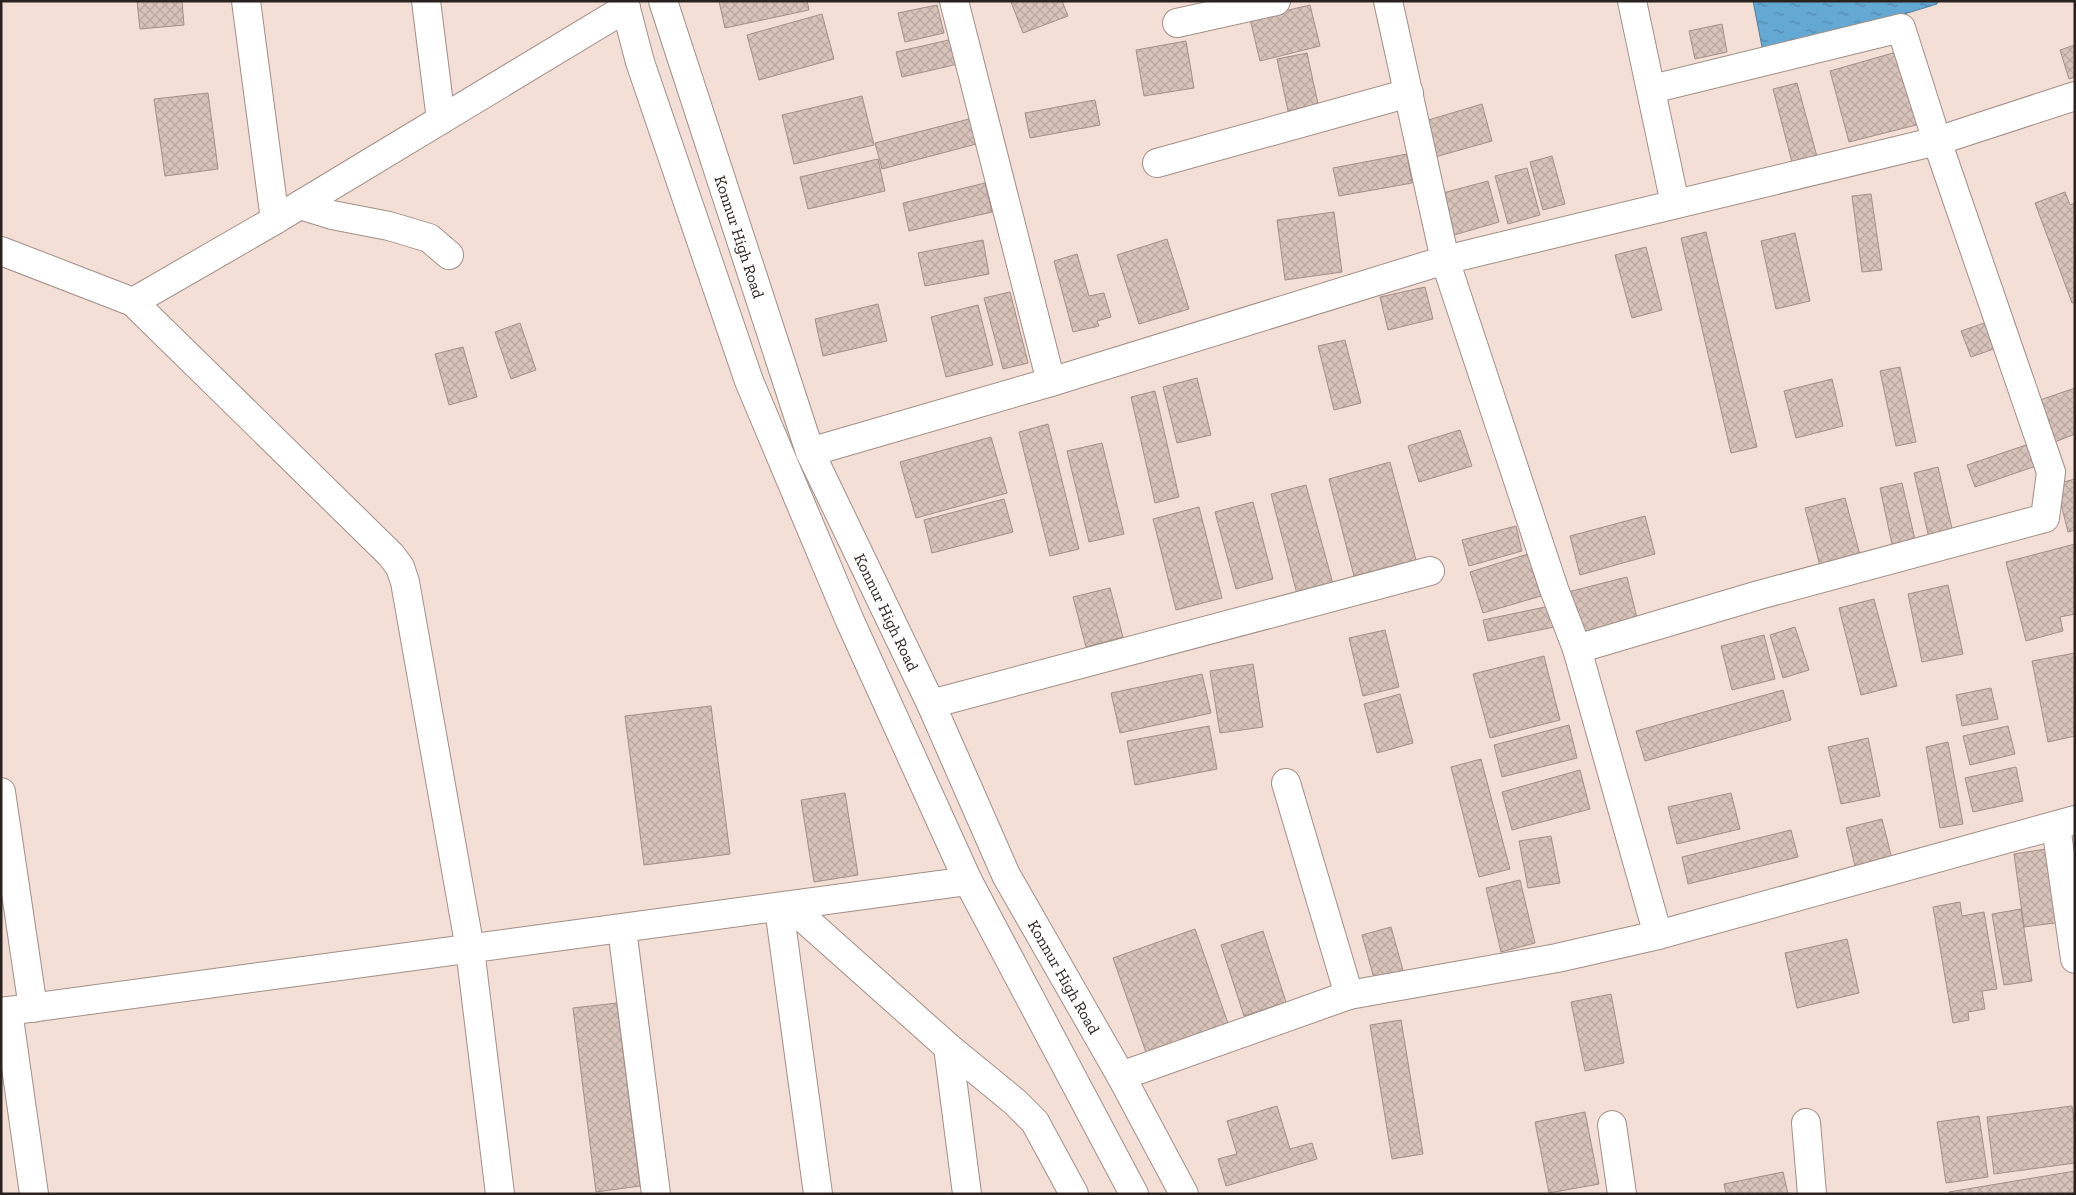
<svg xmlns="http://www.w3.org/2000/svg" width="2076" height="1195" viewBox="0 0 2076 1195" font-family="'Zilla Slab',serif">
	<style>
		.water { fill: url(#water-ripples); stroke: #52809e }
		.building { fill: url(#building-cross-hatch); stroke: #a28f87 }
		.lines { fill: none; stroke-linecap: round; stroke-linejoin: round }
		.minor-casing { stroke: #a18e86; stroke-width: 30 }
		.tertiary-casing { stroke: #a18e86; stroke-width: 30 }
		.primary-casing { stroke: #a18e86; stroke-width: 30 }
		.minor { stroke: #fff; stroke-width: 28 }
		.tertiary { stroke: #fff; stroke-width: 28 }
		.primary { stroke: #fff; stroke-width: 28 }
		.labels { text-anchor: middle; stroke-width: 5; stroke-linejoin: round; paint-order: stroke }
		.street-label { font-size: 16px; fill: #29221f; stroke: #f4dfd6 }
	</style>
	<defs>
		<pattern id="water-ripples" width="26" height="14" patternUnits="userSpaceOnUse" patternTransform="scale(1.25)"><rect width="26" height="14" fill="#64a8d4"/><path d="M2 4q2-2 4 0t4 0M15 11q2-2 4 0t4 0" fill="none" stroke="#5288ab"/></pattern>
		<pattern id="building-cross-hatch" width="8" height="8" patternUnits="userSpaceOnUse" patternTransform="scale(1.25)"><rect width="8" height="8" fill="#d7c3ba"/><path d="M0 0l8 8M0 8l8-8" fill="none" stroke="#b9a79f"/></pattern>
	</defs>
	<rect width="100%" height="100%" fill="#f4dfd6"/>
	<!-- water -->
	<path class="water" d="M1753,1H1938L1937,4L1764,57Z"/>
	<!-- building -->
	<g class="building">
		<path d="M137,1H182L184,25L140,29Z"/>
		<path d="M719,1H807L809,10L725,28Z"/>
		<path d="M1013,1H1062L1068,16L1023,33L1011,2Z"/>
		<path d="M937,5L944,33L905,42L898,13Z"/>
		<path d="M1310,5L1320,46L1260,61L1250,19Z"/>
		<path d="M822,14L834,59L759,80L747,35Z"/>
		<path d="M1722,24L1727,52L1695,59L1689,31Z"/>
		<path d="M953,39L958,64L902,77L896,52Z"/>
		<path d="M1186,41L1194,88L1144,96L1136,50Z"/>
		<path d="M2075,45V77L2069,79L2060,50Z"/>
		<path d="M1900,51L1920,124L1849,142L1830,71Z"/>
		<path d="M1307,53L1318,104L1288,111L1277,59Z"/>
		<path d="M1797,83L1819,164L1794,170L1773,89Z"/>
		<path d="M208,93L218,169L165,176L154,99Z"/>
		<path d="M862,96L874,145L794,164L782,115Z"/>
		<path d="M1095,100L1100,125L1030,138L1025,113Z"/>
		<path d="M1482,104L1492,141L1435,157L1425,121Z"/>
		<path d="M973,118L980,143L882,169L875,143Z"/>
		<path d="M1407,154L1412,183L1339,196L1333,168Z"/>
		<path d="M1552,156L1565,204L1543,210L1530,162Z"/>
		<path d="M878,159L885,191L808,209L800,177Z"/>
		<path d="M1527,168L1540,215L1508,224L1495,176Z"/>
		<path d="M1488,181L1499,222L1454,235L1443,193Z"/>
		<path d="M985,183L992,212L909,231L903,203Z"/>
		<path d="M2065,192L2070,205L2075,203V302L2072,303L2035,203Z"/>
		<path d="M1871,194L1882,270L1862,272L1852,196Z"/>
		<path d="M1334,212L1342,272L1285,280L1277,220Z"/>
		<path d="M1706,232L1757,447L1731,453L1681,238Z"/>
		<path d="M1795,233L1810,301L1776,309L1761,241Z"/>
		<path d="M1167,239L1189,309L1139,324L1117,255Z"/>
		<path d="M983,240L989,274L925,286L918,253Z"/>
		<path d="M1646,247L1662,310L1632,318L1615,255Z"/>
		<path d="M1077,254L1089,296L1104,293L1111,317L1097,321L1099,326L1073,332L1054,261Z"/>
		<path d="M1425,287L1433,319L1388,330L1380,297Z"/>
		<path d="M1010,292L1028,363L1003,369L984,298Z"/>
		<path d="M878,304L887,341L823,356L815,319Z"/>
		<path d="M978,305L993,365L946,377L931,317Z"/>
		<path d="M1996,319L2005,345L1971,357L1961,331Z"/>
		<path d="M520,323L536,370L511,379L495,332Z"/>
		<path d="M1345,340L1361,403L1334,410L1318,346Z"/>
		<path d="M463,347L477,397L449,405L435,354Z"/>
		<path d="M1900,367L1916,442L1896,446L1880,371Z"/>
		<path d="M1197,378L1211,435L1177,443L1163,387Z"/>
		<path d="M1832,379L1843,426L1796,438L1784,391Z"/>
		<path d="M2075,388V434L2052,443L2037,401Z"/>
		<path d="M1155,391L1179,497L1155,503L1131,397Z"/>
		<path d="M1048,424L1079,549L1050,556L1019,432Z"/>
		<path d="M1460,430L1472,466L1419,482L1408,446Z"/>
		<path d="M991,437L1007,493L916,518L900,462Z"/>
		<path d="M1102,443L1124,534L1089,542L1067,451Z"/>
		<path d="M2029,444L2036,466L1975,487L1967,465Z"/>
		<path d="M1390,462L1416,560L1354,576L1329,479Z"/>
		<path d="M1938,467L1953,533L1929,538L1914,473Z"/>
		<path d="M2075,479V530L2068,532L2056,484Z"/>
		<path d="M1902,483L1916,544L1893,549L1880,488Z"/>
		<path d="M1306,485L1333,584L1297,594L1271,494Z"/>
		<path d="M1845,498L1860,555L1820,566L1805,508Z"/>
		<path d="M1004,499L1013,532L932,553L924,520Z"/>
		<path d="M1253,502L1273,579L1236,589L1215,512Z"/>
		<path d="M1199,507L1222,598L1176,610L1153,519Z"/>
		<path d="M1645,516L1655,554L1580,575L1570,536Z"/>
		<path d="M1516,526L1522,551L1469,566L1462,540Z"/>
		<path d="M2075,544V614L2060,617L2063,631L2026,641L2006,562Z"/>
		<path d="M1528,554L1541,596L1483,613L1470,572Z"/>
		<path d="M1627,577L1637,618L1578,633L1568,592Z"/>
		<path d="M1948,585L1963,654L1922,662L1908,594Z"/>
		<path d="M1110,588L1123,637L1086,647L1073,597Z"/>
		<path d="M1874,599L1897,686L1861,695L1839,608Z"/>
		<path d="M1550,606L1554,627L1488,641L1483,620Z"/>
		<path d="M1795,627L1809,670L1783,678L1770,635Z"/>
		<path d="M1385,630L1399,687L1363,696L1349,638Z"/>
		<path d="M1764,635L1775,679L1732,690L1721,646Z"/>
		<path d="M2075,653V736L2048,742L2032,661Z"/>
		<path d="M1544,656L1560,720L1490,738L1473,674Z"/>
		<path d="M1253,664L1263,727L1220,733L1210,671Z"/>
		<path d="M1202,674L1211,713L1120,733L1111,693Z"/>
		<path d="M1991,688L1998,719L1962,726L1956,695Z"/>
		<path d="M1783,690L1791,720L1645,761L1636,731Z"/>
		<path d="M1400,694L1413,743L1377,753L1364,704Z"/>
		<path d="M711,706L730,854L644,865L625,716Z"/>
		<path d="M1569,725L1577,758L1502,777L1494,745Z"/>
		<path d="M1209,726L1217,769L1135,785L1127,741Z"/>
		<path d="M2008,726L2015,754L1970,765L1963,736Z"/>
		<path d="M1868,738L1880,796L1841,804L1828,747Z"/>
		<path d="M1948,742L1963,824L1940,828L1926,747Z"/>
		<path d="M1481,759L1510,869L1479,877L1451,767Z"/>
		<path d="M2016,767L2023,801L1973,812L1965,778Z"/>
		<path d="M1580,770L1590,809L1512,830L1502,792Z"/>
		<path d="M845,793L858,875L814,882L801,800Z"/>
		<path d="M1731,793L1740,829L1677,844L1668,807Z"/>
		<path d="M1882,819L1894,867L1857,875L1846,828Z"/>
		<path d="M1791,830L1798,857L1688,884L1682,857Z"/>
		<path d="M1551,836L1560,883L1528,888L1519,841Z"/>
		<path d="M2052,848L2062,922L2024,927L2014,854Z"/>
		<path d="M1520,880L1535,943L1501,952L1486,888Z"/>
		<path d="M1960,902L1962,916L1984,912L1997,989L1982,991L1985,1009L1968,1012L1969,1020L1953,1023L1933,907Z"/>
		<path d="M2021,909L2032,981L2004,985L1992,914Z"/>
		<path d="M1391,927L1404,974L1375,982L1362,935Z"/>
		<path d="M1195,929L1230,1029L1148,1058L1113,958Z"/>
		<path d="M1263,931L1286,1002L1244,1016L1221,945Z"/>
		<path d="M1847,939L1859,993L1797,1008L1785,953Z"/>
		<path d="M1611,994L1624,1063L1585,1071L1571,1002Z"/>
		<path d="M617,1003L640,1186L596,1192L573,1008Z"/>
		<path d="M1401,1020L1423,1154L1392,1159L1370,1025Z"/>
		<path d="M1277,1106L1290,1149L1312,1143L1317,1159L1226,1186L1218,1159L1237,1154L1227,1121Z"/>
		<path d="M2072,1106L2075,1127V1163L1994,1174L1987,1117Z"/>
		<path d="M1585,1112L1599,1184L1549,1193L1535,1122Z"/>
		<path d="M1979,1116L1988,1177L1946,1183L1937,1122Z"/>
		<path d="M2075,1171V1194H1949V1192Z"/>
		<path d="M1783,1172L1788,1194H1726L1724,1184Z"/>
	</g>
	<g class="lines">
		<!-- minor casing -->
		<g class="minor-casing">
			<g id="minor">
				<path d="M246,1L275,220"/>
				<path d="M426,1L441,120"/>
				<path d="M954,1L1051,382"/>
				<path d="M1388,1L1445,260L1554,589L1577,649L1658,935"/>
				<path d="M1632,1L1675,204"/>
				<path d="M1177,23L1276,1"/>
				<path d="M1157,163L1409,93"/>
				<path d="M300,205L332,215L389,226L429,238L449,255"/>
				<path d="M1,251L133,302L275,220L626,8"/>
				<path d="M133,302L391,555L400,567L405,582L470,949L500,1194"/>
				<path d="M1577,649L1759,595L2045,518L2051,472L1937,141L1901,28L1652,89"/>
				<path d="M931,704L1430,571"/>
				<path d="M1286,783L1349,995"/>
				<path d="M1,792L33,1008"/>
				<path d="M2056,826L2075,959"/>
				<path d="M790,906L948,1047L967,1194"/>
				<path d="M779,908L818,1194"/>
				<path d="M622,929L656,1194"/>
				<path d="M8,1011L34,1194"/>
				<path d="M1,1012L968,881"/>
				<path d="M948,1047L1015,1102L1035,1122L1074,1194"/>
				<path d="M1121,1076L1349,995L1557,958L1658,935L2075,820"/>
				<path d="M1806,1123L1812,1194"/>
				<path d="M1612,1125L1622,1194"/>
			</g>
		</g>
		<!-- tertiary casing -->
		<g class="tertiary-casing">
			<path id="tertiary" d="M810,452L1051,382L1445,260L1937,141L2075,96"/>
		</g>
		<!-- primary casing -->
		<g class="primary-casing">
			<g id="primary">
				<path d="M624,1L640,62L749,381L850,621L968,881L1134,1194"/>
				<path id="s1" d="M663,1L810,452L931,704L1006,875L1121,1076L1184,1194"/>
			</g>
		</g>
		<!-- minor -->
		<use href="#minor" class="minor"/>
		<!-- tertiary -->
		<use href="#tertiary" class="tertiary"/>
		<!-- primary -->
		<use href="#primary" class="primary"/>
	</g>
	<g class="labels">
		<!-- street labels -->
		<g class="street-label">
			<text dy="6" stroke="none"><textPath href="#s1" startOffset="248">Konnur High Road</textPath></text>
			<text dy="6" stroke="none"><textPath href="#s1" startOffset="652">Konnur High Road</textPath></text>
			<text dy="6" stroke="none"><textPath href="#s1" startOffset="1058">Konnur High Road</textPath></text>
		</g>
	</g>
	<!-- border -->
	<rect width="2076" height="1195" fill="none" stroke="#29221f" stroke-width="5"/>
</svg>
